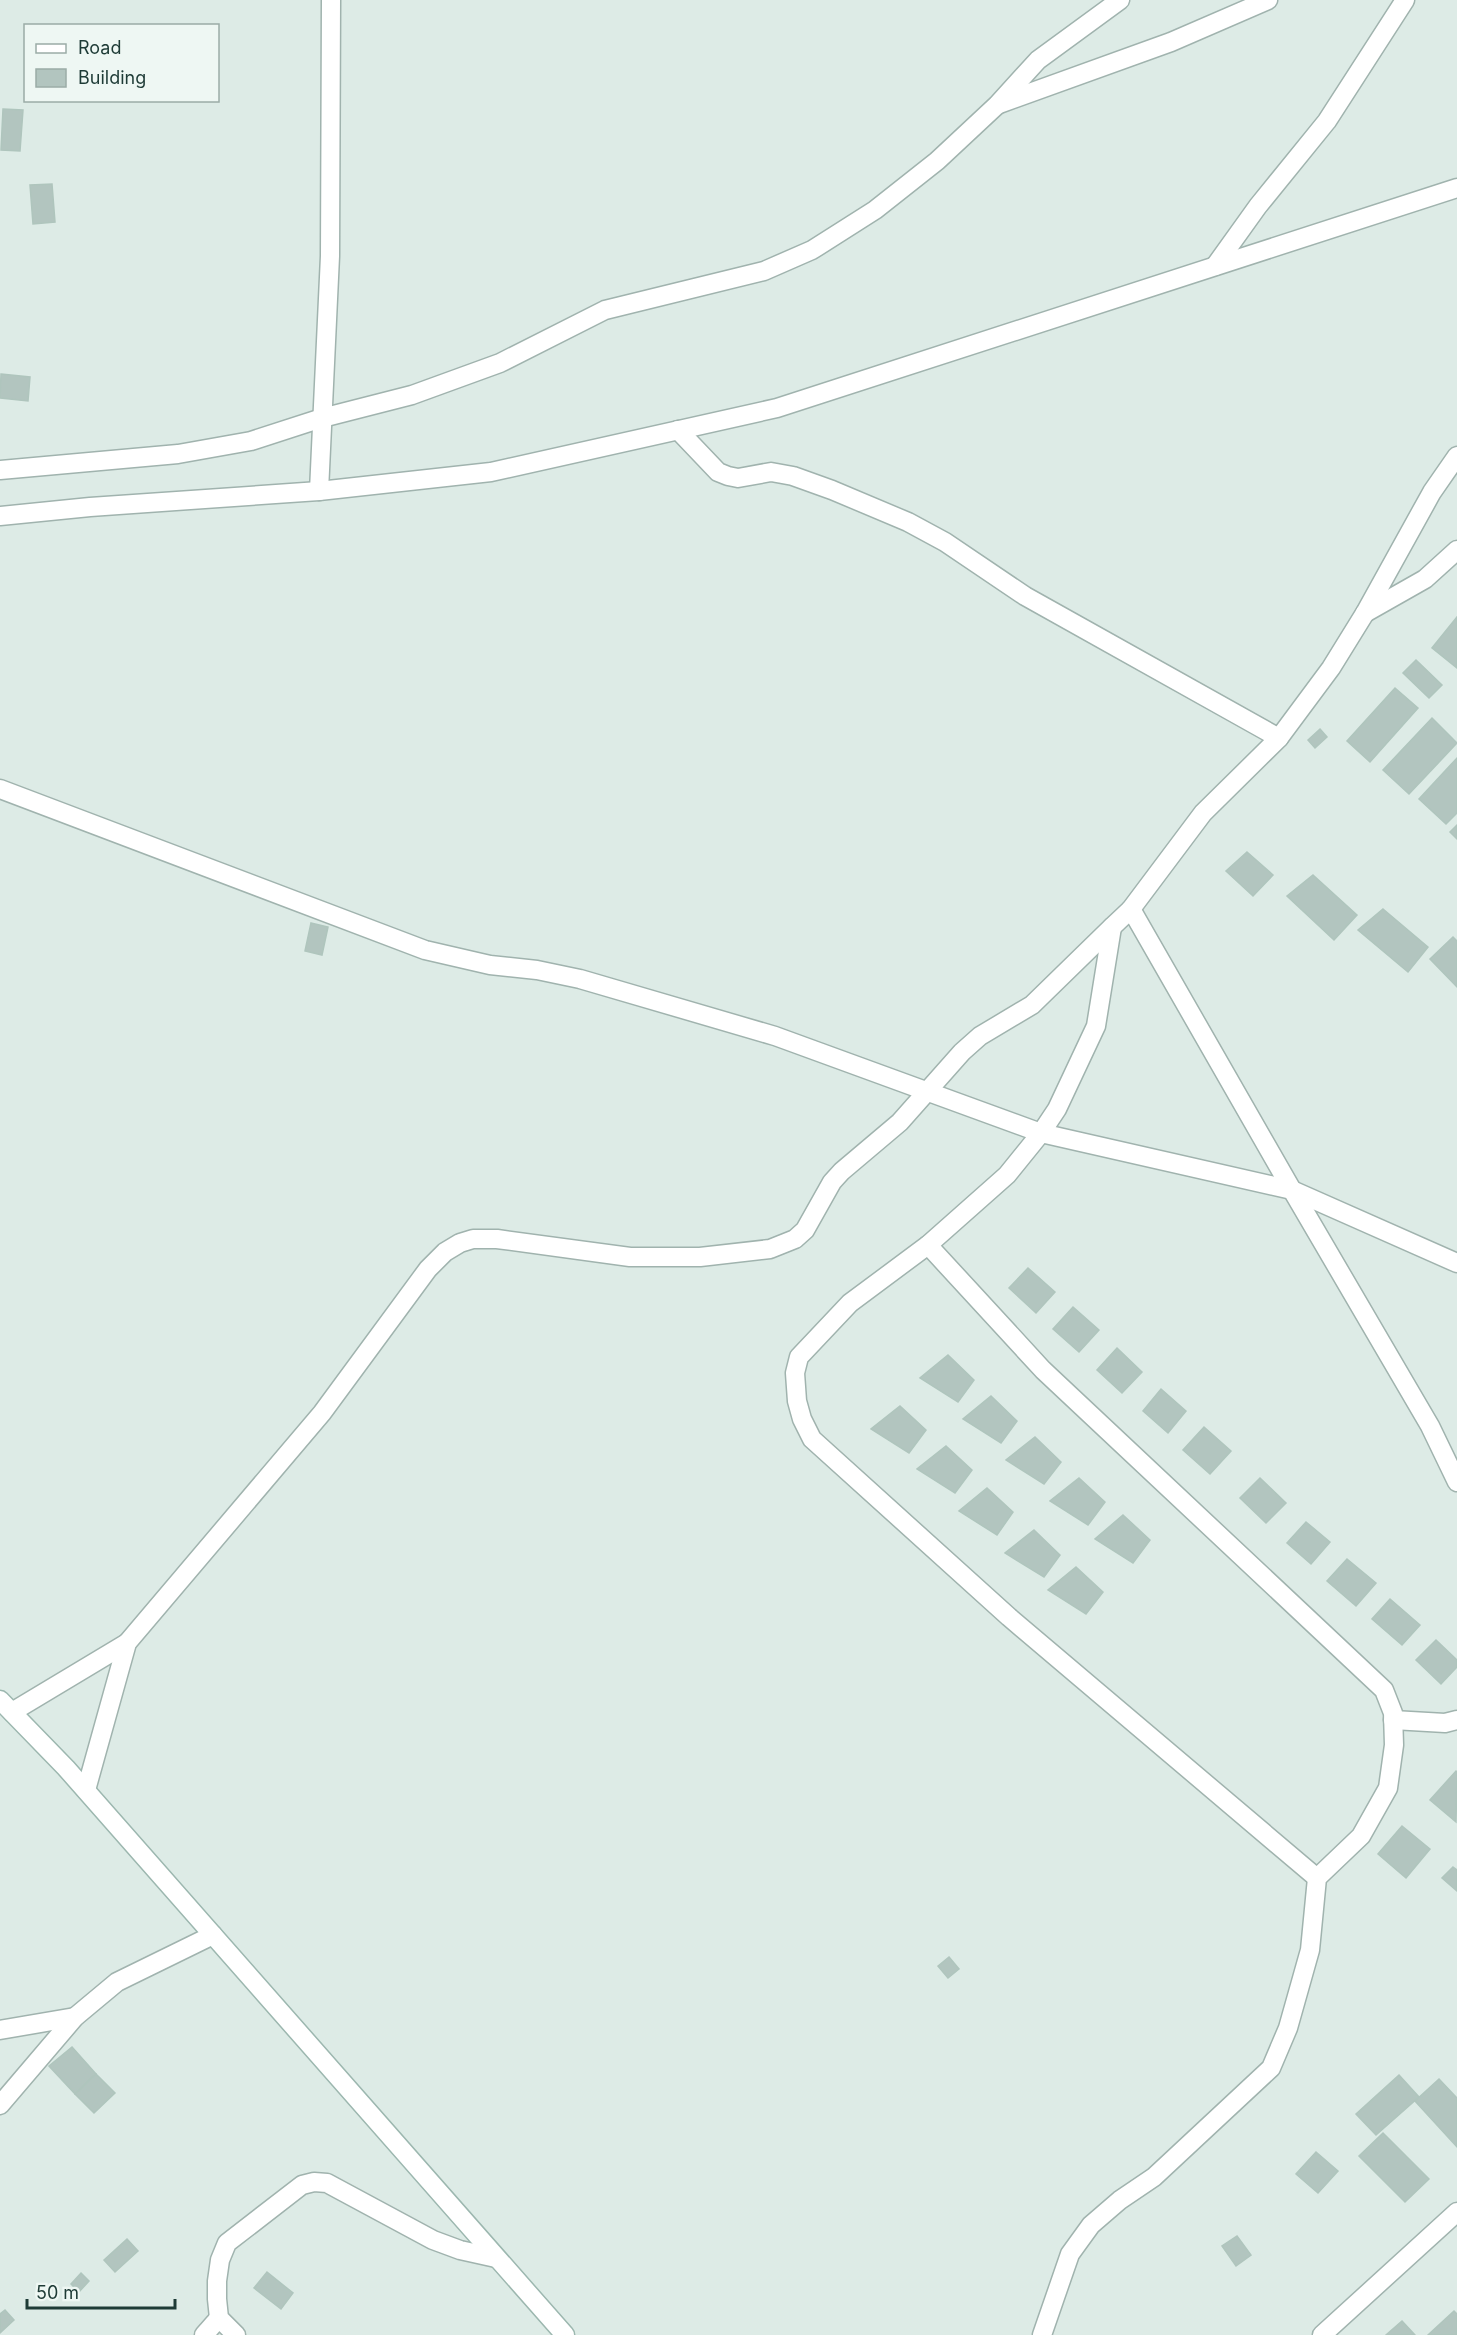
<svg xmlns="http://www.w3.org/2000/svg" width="1457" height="2335" viewBox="0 0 1457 2335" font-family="Inter,sans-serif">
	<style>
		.building { fill: #b2c5bf; stroke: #afc5bd; stroke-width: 1.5 }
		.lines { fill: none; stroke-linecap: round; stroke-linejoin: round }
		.minor-casing { stroke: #a0b3ae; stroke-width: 21 }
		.secondary-casing { stroke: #9cb7af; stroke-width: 21 }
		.minor { stroke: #fff; stroke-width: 18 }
		.secondary { stroke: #fff; stroke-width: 18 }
	</style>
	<rect width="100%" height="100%" fill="#ddebe6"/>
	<!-- building -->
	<g class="building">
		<path d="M3,109L23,110L20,151L1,150Z"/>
		<path d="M52,184L55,222L33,224L30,185Z"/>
		<path d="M1,374L30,377L28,401L0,398Z"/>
		<path d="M1457,617V668L1432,648Z"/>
		<path d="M1416,660L1442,685L1429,698L1403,673Z"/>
		<path d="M1395,688L1418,708L1370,762L1347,741Z"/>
		<path d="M1432,718L1457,743L1409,794L1383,770Z"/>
		<path d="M1320,729L1327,737L1315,748L1308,740Z"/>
		<path d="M1457,758V813L1446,824L1419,799Z"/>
		<path d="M1457,825V839L1450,832Z"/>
		<path d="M1247,852L1273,875L1253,896L1226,871Z"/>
		<path d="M1313,875L1357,915L1334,940L1287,896Z"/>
		<path d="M1383,909L1428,947L1408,972L1358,930Z"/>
		<path d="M311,923L328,927L322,955L305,951Z"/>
		<path d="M1453,937L1457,941V987L1430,959Z"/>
		<path d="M1028,1268L1055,1292L1036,1313L1009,1288Z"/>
		<path d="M1073,1307L1099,1330L1079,1352L1053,1329Z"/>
		<path d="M1117,1348L1142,1372L1122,1393L1097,1370Z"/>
		<path d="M948,1355L974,1380L958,1402L920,1378Z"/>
		<path d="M1161,1389L1186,1411L1168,1433L1143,1411Z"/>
		<path d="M991,1396L1017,1421L1001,1443L963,1419Z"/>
		<path d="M900,1406L926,1430L909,1453L871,1429Z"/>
		<path d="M1204,1427L1231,1451L1210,1474L1183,1450Z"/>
		<path d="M1035,1437L1061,1462L1044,1484L1006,1460Z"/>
		<path d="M946,1446L972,1470L955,1493L917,1469Z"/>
		<path d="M1079,1478L1105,1502L1088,1525L1050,1501Z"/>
		<path d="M1260,1478L1286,1503L1266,1523L1240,1498Z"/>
		<path d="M987,1488L1013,1512L997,1535L959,1511Z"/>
		<path d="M1123,1515L1150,1540L1133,1563L1095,1539Z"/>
		<path d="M1306,1522L1330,1542L1311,1564L1287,1543Z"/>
		<path d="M1034,1530L1060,1555L1044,1577L1005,1553Z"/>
		<path d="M1347,1559L1376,1583L1356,1606L1327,1581Z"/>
		<path d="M1076,1567L1103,1592L1086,1614L1048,1590Z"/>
		<path d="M1390,1599L1420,1625L1402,1645L1372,1619Z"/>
		<path d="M1436,1640L1457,1660V1667L1441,1684L1416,1660Z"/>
		<path d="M1456,1771L1457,1772L1456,1822L1430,1800Z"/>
		<path d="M1402,1826L1430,1849L1406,1878L1378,1854Z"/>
		<path d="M1453,1867L1457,1870V1891L1442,1878Z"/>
		<path d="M949,1957L959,1969L948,1978L938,1966Z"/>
		<path d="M72,2047L96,2074L75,2094L49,2066Z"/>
		<path d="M96,2074L115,2093L94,2113L75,2094Z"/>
		<path d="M1399,2075L1419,2097L1376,2135L1356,2114Z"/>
		<path d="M1439,2079L1457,2098V2147L1415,2101Z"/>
		<path d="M1383,2133L1429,2179L1405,2202L1359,2156Z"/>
		<path d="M1316,2152L1338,2171L1318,2193L1296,2174Z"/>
		<path d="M1237,2236L1251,2255L1236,2266L1222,2246Z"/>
		<path d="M127,2239L138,2251L115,2272L104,2260Z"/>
		<path d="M267,2272L293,2293L281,2309L254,2288Z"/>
		<path d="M81,2273L89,2281L79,2292L71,2284Z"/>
		<path d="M5,2310L14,2320L0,2333V2314Z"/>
		<path d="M1454,2311L1457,2314V2335H1428Z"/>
		<path d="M1402,2321L1415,2335H1386Z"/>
	</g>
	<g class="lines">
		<!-- minor casing -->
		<g class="minor-casing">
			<g id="minor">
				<path d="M999,104L1171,42L1268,0"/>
				<path d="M1215,266L1258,206L1327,121L1405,0"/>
				<path d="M678,430L718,472L728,476L738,478L771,472L793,476L832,490L908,522L945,542L1025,596L1279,738"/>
				<path d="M0,470L178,454L251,441L322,418L412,395L500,363L605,310L764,271L812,250L875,210L937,161L997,105L1038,60L1120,0"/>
				<path d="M319,491L330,256L331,0"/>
				<path d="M0,516L90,507L319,491L491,472L777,408L1457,188"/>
				<path d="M1365,613L1425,579L1457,550"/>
				<path d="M0,789L425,950L490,965L537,970L580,979L775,1036L1041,1133L1292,1190L1457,1263"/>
				<path d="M1131,909L1292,1190L1430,1426L1457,1482"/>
				<path d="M1112,927L1096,1026L1057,1109L1041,1133L1007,1175L928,1245L850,1303L799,1357L795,1373L797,1401L802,1419L812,1439L1009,1617L1317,1878"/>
				<path d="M928,1245L1043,1370L1384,1690L1393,1713L1394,1745L1388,1788L1361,1836L1317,1878L1310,1950L1288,2028L1271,2068L1154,2177L1120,2200L1091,2225L1070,2254L1042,2335"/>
				<path d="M12,1712L127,1643"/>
				<path d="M1393,1720L1445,1723L1457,1720"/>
				<path d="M86,1790L127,1643L322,1413L428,1269L445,1252L460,1243L473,1239H497L630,1257H700L770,1249L795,1239L805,1230L832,1182L842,1171L900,1122L962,1052L980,1036L1032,1005L1112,927L1131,909L1203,813L1279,738L1331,668L1365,613L1432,492L1457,456"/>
				<path d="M0,2030L75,2017"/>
				<path d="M0,2105L75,2017L117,1982L213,1935"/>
				<path d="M204,2335L219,2318"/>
				<path d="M236,2335L219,2318L217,2299V2281L220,2260L227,2243L302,2185L314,2182L327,2183L433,2240L460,2250L496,2258"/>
				<path d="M1322,2335L1457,2212"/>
			</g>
		</g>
		<!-- secondary casing -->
		<g class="secondary-casing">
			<path id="secondary" d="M0,1700L66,1768L565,2335"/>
		</g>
		<!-- minor -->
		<use href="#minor" class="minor"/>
		<!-- secondary -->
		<use href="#secondary" class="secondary"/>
	</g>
	<!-- legend -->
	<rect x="24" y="24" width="195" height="78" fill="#eef7f3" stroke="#9baca7" stroke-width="1.5"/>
	<rect x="36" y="44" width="30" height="9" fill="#ffffff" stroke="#9baca7" stroke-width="1.5"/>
	<text x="78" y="54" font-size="18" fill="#1e3b36">Road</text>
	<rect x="36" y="69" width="30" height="18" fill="#b2c5bf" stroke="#9baca7" stroke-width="1.5"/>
	<text x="78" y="84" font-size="18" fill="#1e3b36">Building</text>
	<!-- scale -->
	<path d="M27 2299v9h148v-9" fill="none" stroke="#1e3b36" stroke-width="3"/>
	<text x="36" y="2299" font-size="18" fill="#1e3b36" stroke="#eef7f3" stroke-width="4.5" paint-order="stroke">50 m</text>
</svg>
